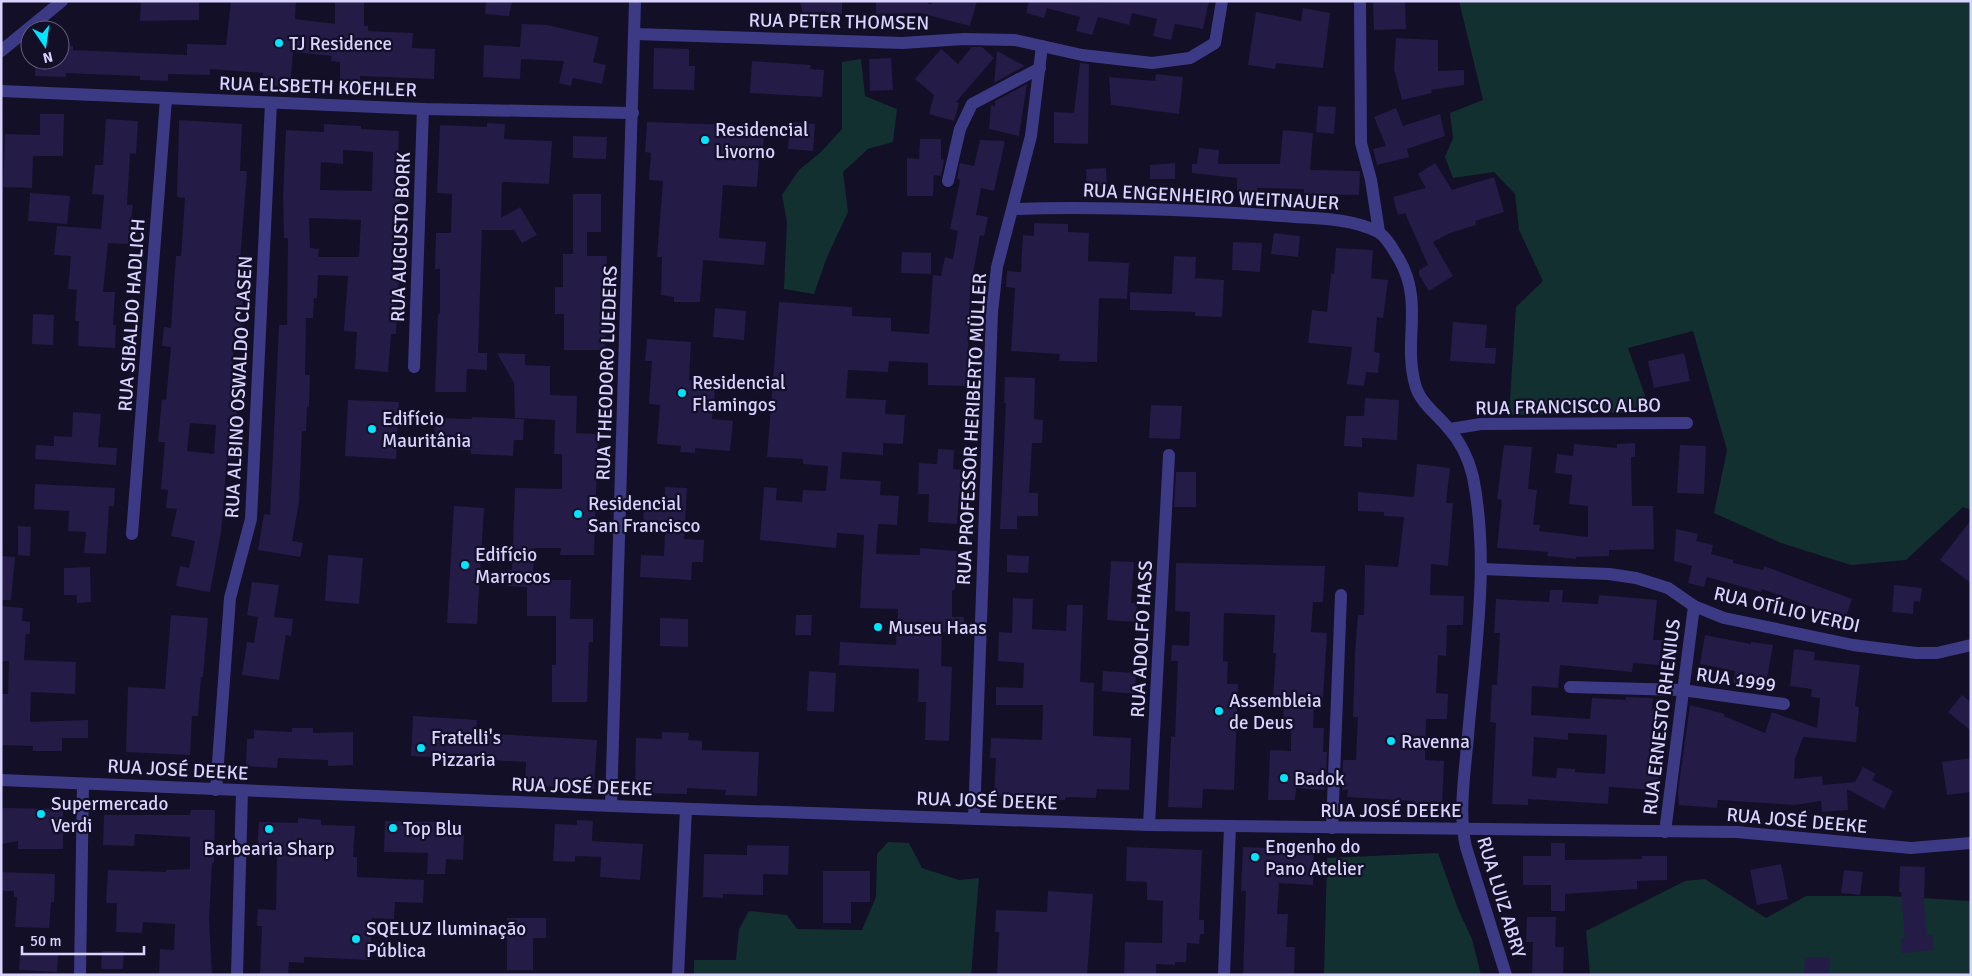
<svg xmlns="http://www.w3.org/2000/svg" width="1972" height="976" viewBox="0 0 1972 976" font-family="Signika,sans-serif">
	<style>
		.green { fill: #12302f }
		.building { fill: #241b47; fill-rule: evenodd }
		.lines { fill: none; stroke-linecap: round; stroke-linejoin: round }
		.minor { stroke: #3d3a85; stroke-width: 12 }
		.poi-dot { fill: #00e5ff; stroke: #130f26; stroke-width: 2 }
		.labels { text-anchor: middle; stroke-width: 4.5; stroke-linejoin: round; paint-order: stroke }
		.street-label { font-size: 19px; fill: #d9d4ff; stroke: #130f26 }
		.poi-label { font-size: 19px; fill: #d9d4ff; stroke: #130f26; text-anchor: start }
	</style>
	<rect width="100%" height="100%" fill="#130f26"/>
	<!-- green -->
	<g class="green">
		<path d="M1459,1H1971V510L1963,507L1906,560L1851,565L1781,543L1714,513L1727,450L1693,331L1628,348L1651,412L1509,415L1516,307L1543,281L1519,230L1515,194L1494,172L1453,178L1445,157L1453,138L1450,113L1483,100Z"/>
		<path d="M861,59L865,96L897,109L893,142L868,149L843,172L848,212L827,257L814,294L784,289L787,222L782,195L799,170L821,152L842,129V62Z"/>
		<path d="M888,842L909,843L922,868L959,880L979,878L971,975H694V960H736L739,929L749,911L787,915L797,929L862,930L876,897L877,854Z"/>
		<path d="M1438,853L1458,909L1472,939L1481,975H1324L1327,858Z"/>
		<path d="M1705,879L1766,918L1806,896H1888L1971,901V975H1590L1586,931L1685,881Z"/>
	</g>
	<!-- building -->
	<g class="building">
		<path d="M141,1H199V20L140,21Z"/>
		<path d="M231,1H296L295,19L335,24V1H364V26H368V31L413,33L412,48L435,49L434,79L360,76V89L340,88V62L331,61L332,56L293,52L290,87L262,85L263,73L210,69V75L168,74V81L140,80V76L87,74L66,73V77L35,76V60H60V45L73,46V50L187,55V44L226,45Z"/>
		<path d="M486,1H512L509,16L485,14Z"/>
		<path d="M800,1H842V14H825V11L803,15Z"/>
		<path d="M876,1H928V4H932V1H977L970,26L920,13L876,14Z"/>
		<path d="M1029,1L1105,3L1106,1H1209L1203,29L1175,24L1171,40L1153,36L1157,19L1132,13L1129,25L1098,17L1092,35L1076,31L1080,17L1047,8L1044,18L1026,13Z"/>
		<path d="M1373,1H1405L1406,29L1374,30Z"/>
		<path d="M1303,8L1330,13L1323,68L1276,63L1275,69L1248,65L1256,12L1301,21Z"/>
		<path d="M522,24L547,25L599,37L593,62L606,65L602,84L573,78L571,86L559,83L564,61L521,59L520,79L483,77L484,45L520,47Z"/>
		<path d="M1396,38L1438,40V71L1464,70V85L1431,90L1432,93L1402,100L1394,69Z"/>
		<path d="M972,47H982L994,58L956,102L959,103L954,121L929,114L934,95L915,79L941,49L958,64Z"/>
		<path d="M654,48L689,49V66H695L694,90L653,89Z"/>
		<path d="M997,51L1025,66L994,83Z"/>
		<path d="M891,58L893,90L870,91L869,59Z"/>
		<path d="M752,61L811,65L810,69L824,70L822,97L750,93Z"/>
		<path d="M1080,63L1089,64L1088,144L1054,143V112L1074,113Z"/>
		<path d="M1156,74L1183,77L1179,114L1111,105L1109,77L1155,81Z"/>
		<path d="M1027,84L1019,136L989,129L991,105L995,106V101Z"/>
		<path d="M1318,106L1336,107L1334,134L1316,132Z"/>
		<path d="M1396,108L1403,126L1440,114L1445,136L1407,149L1409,157L1377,165L1373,149L1386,146L1374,117Z"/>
		<path d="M40,114H64L63,156H33L32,188L3,187L5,134L40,135Z"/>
		<path d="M106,119L138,121L136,154L130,153L127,205H133L128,244L108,243L103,292H115L113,325H116L115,348L78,346L79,321H75L77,290L68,289L71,256L54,255L57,226L101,229L104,195L92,194L95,165H103Z"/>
		<path d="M179,120L242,124L240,171H247L237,299L243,300L241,337L234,336L232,385H237L236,459L227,458L221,533L210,592L176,586L180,566L189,568L195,541L171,536L177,509L166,508L168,490L161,489L165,442H158L162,399L166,400L171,347L162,346L164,327L171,328L176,256H181L185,198L177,197ZM190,423L216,425L214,454L187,451Z"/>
		<path d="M647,122L764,126L763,159L759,158L757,187L723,185L719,238L766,242L764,265L703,260L700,302H674V297L661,295L662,257H657L663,181L649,180L651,153L645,152Z"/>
		<path d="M790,122L815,124L813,151L788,149Z"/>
		<path d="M487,123L505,124L504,139L552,141L549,184L502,182L501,218L520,207L537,235L522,243L514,230H482L478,353H487V370L467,369L466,392H435L438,315L440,313V269H435L436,233H451L452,194L437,193L440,125L487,127Z"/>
		<path d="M324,124L361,126V129L399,131L397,187H401L396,259H400L396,334H391L388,372L355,369L357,332L344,331L348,276L318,275L317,298H314L313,318H306L305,375H310L309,407H307L306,431H302L299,502L292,541L303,543L300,557L258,550L264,514L270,515L279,325H287L288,238H284L283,197L286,130L324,132ZM343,150L373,152L372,191L320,190L321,162L343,164ZM309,218L361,220L359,257H318L319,249L310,248Z"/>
		<path d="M1283,130L1313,133L1310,170L1360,171L1359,195L1304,194V189L1257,188V192H1237V178L1192,173V164H1197L1199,148L1219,150L1218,164H1280Z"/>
		<path d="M573,136L607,137L606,159L573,158Z"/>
		<path d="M920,139H941V159L944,160L941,176L934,175L933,196H907V158L919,159Z"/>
		<path d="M980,140L1005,141L994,191L981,188L976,215L988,217L984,236L980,235L970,289L967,386L928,385V363L889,361L888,372L848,370L846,398L886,400L885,414L905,415L903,444L883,443V455L842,452L840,479L881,481L880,495L899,496L897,525L878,524L876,554L920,555V548L957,551L955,590H952V617H964V633L942,632L941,666L952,667L949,741L925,740L926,702H918L919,669L839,665L840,642L896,645L898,609L860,608L864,535L837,533L836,548L760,540L764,487L777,488L776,500L802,502L803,490L826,491L828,466L803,464V459L767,457L779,302L852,307V316L891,318V331L929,334L933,275L941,276L945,257L953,259L958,231L950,229L960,180L957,179L960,163L974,166Z"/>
		<path d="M1175,163V179H1150V165Z"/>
		<path d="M1435,163L1452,190L1494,177L1504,212L1475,221L1476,225L1450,233L1433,242L1453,276L1429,291L1419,275V270L1428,265L1405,213L1398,215L1393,197L1426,188L1418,174Z"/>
		<path d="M1106,168L1107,186L1087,187L1086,169Z"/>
		<path d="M30,193L70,196L67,224L28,221Z"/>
		<path d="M573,194H601V232H587V256H607L606,287H614V315H606L605,350H564V314H555V287H563V254H573Z"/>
		<path d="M1034,223L1068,224V232L1089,233L1088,261L1129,263L1127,299L1099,298L1097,362L1059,361L1060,354L1011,351L1015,288L1006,287L1007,271L1021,272L1023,235L1034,236Z"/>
		<path d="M1274,233L1300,236L1298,257L1271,254Z"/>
		<path d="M1233,242L1262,243L1260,272L1232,270Z"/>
		<path d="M1336,248L1373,250L1371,278L1388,280L1383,318L1377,317L1374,352L1380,353L1378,373L1366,372L1364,386L1347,384L1352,347L1308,343L1312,310L1327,312L1331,274H1334Z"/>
		<path d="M902,252L931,253V274L901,273Z"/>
		<path d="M1174,256L1196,257L1195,278L1224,280L1222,317L1195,316V312L1130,310V292L1172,294Z"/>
		<path d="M715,308L746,311L744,340L713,337Z"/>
		<path d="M33,314L54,315L53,345L32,344Z"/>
		<path d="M1453,322L1487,325L1485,348H1496L1495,364L1450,361Z"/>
		<path d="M647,339L691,342L689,380L716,382L712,419L733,421L730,451L695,448V453L680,452L681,446L657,444L660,405L649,404L652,361H645Z"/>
		<path d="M497,353L525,354V365L550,366V395L577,396L576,433L598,434L594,555H560L561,548H534L533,580H571L570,619H593V642H589L587,702H552V665H556V616H527V587L508,586V570H512L515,488L562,489V454H554L555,420L515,418L514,383Z"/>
		<path d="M1684,353L1690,381L1654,388L1648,361Z"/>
		<path d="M1005,377L1035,378L1034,419L1043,420L1042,443H1032L1029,493H1038V516H1017V529H1000L1006,403H1004Z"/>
		<path d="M1365,398L1399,400L1397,440L1362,438V447L1344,446L1346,416H1364Z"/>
		<path d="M348,400L399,402L396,459L345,456Z"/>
		<path d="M1151,405L1182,406L1180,439L1149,438Z"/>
		<path d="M73,412L101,414L98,447L117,448L116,465L35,459L36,445L54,446V436L72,437Z"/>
		<path d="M472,417L524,419L523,440H514L513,456L471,454V450L434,448L435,418L472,419Z"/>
		<path d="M1635,443V457H1631L1632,506H1653L1654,549L1609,550V556L1576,557V559L1547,556L1548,552L1497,548L1502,500L1497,499L1504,445L1532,447L1528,489L1537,490L1533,525H1540L1539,531L1588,537V506L1569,504L1572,475L1555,473L1557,454L1573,456L1574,444L1617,448V444Z"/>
		<path d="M1680,445L1706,446L1704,494L1677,493Z"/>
		<path d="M938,449L954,450L953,469L972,470L971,494H959L957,524L928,522L929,494H918L919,463L937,464Z"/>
		<path d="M1417,464L1450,468L1446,503H1453L1448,566L1431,564L1430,595L1464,596L1463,625H1447L1446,656L1438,655L1436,693L1448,694L1447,719H1426L1425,760L1444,761L1442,807L1415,806V801L1347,797L1348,790H1342L1343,760H1356L1358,717H1353L1355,653L1358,615H1364L1365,565L1398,567L1404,517L1384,516V512L1358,511V492L1414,497Z"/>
		<path d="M1176,472H1196V507H1174Z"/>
		<path d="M35,484L115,488L114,506H109L106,554L84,553L86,532L68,531L69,511L34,509Z"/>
		<path d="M665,487L687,488L684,539L704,540L703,562H692L691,580L640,577L641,555L664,556L665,531L643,530L644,499L665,500Z"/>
		<path d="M454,506L484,508L477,624L447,623Z"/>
		<path d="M1971,520V583L1940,560Z"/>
		<path d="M18,526L31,527L30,556L18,555Z"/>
		<path d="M1676,529L1698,534L1696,541L1713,545L1711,554L1733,560V563L1763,570L1764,566L1852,599L1845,619L1762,589L1761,592L1707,577L1704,587L1688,583L1692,566L1674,561Z"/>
		<path d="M328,555L363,558L359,604L325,601Z"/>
		<path d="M1007,555L1029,556L1028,573L1007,572Z"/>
		<path d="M1,556L15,557L11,600H1Z"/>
		<path d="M1111,561L1134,562L1131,603H1137L1136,622L1107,620Z"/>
		<path d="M1176,563L1325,566L1323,602H1313L1311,632L1327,633L1323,698H1314L1313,728H1324L1323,752H1327L1325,790L1296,788L1295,800H1268L1270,750L1291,751V726L1283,725L1284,696H1273L1276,653H1273L1275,615L1224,613L1223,661L1228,662L1227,684H1238L1234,790L1203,789L1202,808L1168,807L1171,736L1175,737L1178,661H1171L1172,645L1189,646L1190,612L1175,611Z"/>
		<path d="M90,567L91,602L77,603V595H64V568Z"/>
		<path d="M252,582L279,585L274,617L293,619L291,636L286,635L279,680L242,675L247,642L254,643L258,617L247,615Z"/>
		<path d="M1894,585L1922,588L1920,602L1914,601L1913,614L1892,612Z"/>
		<path d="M1550,590H1563L1562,602L1598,604L1599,595L1657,600L1653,640H1662L1659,665L1633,663L1632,672L1560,665L1558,688L1532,686L1531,715L1590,719L1592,698L1626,700V697L1653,698L1652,709L1661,710L1658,790L1609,787L1608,804L1528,799V805L1492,804L1496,723L1490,722L1492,685H1497L1500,633H1494L1496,599L1549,602ZM1568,733L1607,735L1605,774L1575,772V769L1557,768L1556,778L1532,776L1534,737L1568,740Z"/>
		<path d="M1013,598L1033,599L1032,629L1066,631L1067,605H1083L1080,682L1094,683L1093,736L1131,738L1129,790L1097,789L1096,798L1066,797L1065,800L994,797L996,758H990L991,738L1042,740L1043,705H996V687L1023,688L1024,663L998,661L999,632L1012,633Z"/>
		<path d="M1,606L23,608L22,621L30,622V634H26L24,660L76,662L75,694L31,692L30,722L88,720V738H62V751H33V746L1,745V694H8L9,661H1Z"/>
		<path d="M171,615L208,618L203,677H201L198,716H192L190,755L126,752L128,687L165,689Z"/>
		<path d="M796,615H812L811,635H795Z"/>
		<path d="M660,618L688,619V647L660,646Z"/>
		<path d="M1705,635L1751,644V642L1773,645L1765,689L1733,683L1735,671L1700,664Z"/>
		<path d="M1794,649L1815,652L1814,660L1860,665L1855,706L1859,707L1856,742L1803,737L1795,759L1794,779L1822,776L1823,785L1855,782L1863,767L1876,774L1872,780L1893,791L1884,809L1847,789L1848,810L1822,812L1821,801L1795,805L1718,800L1717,808L1679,805L1678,791L1690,705L1725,714L1724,716L1765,733L1772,712L1817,728L1820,698L1811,697L1812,689L1790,686Z"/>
		<path d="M809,671L836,673L834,712L807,711Z"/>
		<path d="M1103,671L1136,673L1135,694L1102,691Z"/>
		<path d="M1962,695L1971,702V731L1948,712Z"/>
		<path d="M413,716L477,720L476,733L597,740L594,789L525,785L526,762L411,756Z"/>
		<path d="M292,728H313V733L353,732V765L328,766V760L278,758L277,768L246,766L247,739H254V730L292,732Z"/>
		<path d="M662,732L689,733L688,740L702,741V750L759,752L757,796L725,795L726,790L687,788V794L635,793L636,738L662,739Z"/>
		<path d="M1971,758V792L1947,795L1942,762Z"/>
		<path d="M1,808L63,809V849H18V841L1,844Z"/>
		<path d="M191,810H215L214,863H212L209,919L212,975H159L160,949L174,950L175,924L143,922L142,933L116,932L117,903H106L108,870L166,872V870L190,869V837L135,834L134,846L103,845L104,815H190Z"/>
		<path d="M298,818L321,820V825L355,826L353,857H357V877L424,880L423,903L395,902L394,919L372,918L370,960L304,957V963L289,962L288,975H260L262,926H257L258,909L276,910L277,853H257L259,822L298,823Z"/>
		<path d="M577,820L593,821L592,841L643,844L640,880L600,877L601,857L575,856V862L553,861L555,824L577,825Z"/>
		<path d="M385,821L445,822V834L464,835L463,860L446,859L445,874H427L428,853L384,852Z"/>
		<path d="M1551,843H1565V860L1642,859V856H1667V880L1637,881V889L1565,894V911H1551V885H1523V856H1551Z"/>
		<path d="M747,845L789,846L788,875L763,874V895L723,894V898L703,897L704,854L747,855Z"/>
		<path d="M1127,847L1202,850L1199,920H1204V934H1200L1199,944L1187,943L1186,962H1175V965L1156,964V975H1124L1125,942L1162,943L1163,901L1147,900V882L1126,881Z"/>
		<path d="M1243,847L1314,850L1313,885L1279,883L1277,914H1288L1286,947H1295L1294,975H1243L1246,891H1241Z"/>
		<path d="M1781,864L1788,899L1757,905L1750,870Z"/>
		<path d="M1900,866L1925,867L1924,902L1927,935H1932L1934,950L1902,953L1901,938H1905L1901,892H1899Z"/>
		<path d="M1844,870L1863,872L1860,895L1841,893Z"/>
		<path d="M823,871H870V902H851V923H823Z"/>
		<path d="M1,872L55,874L54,902H51L49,928L15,927L17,897H14V891H1Z"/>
		<path d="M1048,891L1093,894L1087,975H997L999,932H995L996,910L1047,912Z"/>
		<path d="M1527,917H1556L1555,947H1564L1563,975H1532L1533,942H1526Z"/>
		<path d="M507,918H546V938H533V970H507Z"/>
		<path d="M102,951H124L123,969H101Z"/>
		<path d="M20,953L58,955L57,972L19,970Z"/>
		<path d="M1805,957L1830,958L1829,975H1804Z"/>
	</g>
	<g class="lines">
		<!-- minor -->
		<g class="minor">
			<path d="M1360,1L1361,143L1371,180L1379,232"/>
			<path d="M635,34L902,43L964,39L1015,40L1082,55L1152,63L1190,58L1215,43L1222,1"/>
			<path d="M1,51L62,1"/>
			<path d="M1,91L423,109L633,113"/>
			<path d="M948,181L960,129L972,104L1040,68"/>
			<path d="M1013,209C1103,206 1193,210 1283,216C1314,219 1349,217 1378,232C1387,237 1394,251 1399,259C1424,302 1403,340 1415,384C1419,402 1437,414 1448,428C1460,441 1469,460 1473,477C1490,562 1475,651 1468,736C1465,772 1458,812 1466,847L1506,975"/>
			<path d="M414,367L423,109"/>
			<path d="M1450,429L1481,424L1687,423"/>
			<path d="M132,534L166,99"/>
			<path d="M1482,569L1609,574L1636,578L1668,588L1694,606L1724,618L1853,645L1916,653H1937L1971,645"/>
			<path d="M1570,687L1682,690L1784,704"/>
			<path d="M1,780L611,806L1149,825L1737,832L1911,848L1971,843"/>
			<path d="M216,790L230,598L251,519L271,103"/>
			<path d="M611,806L635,1"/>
			<path d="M974,819L992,312L997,267L1031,136L1042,46"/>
			<path d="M1149,825L1169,455"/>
			<path d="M1332,828L1341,595"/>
			<path d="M1665,832L1694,606"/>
			<path d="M80,975L83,784"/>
			<path d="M237,975L242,791"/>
			<path d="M678,975L686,809"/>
			<path d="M1224,975L1230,827"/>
		</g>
	</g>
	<!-- markers -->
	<g class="poi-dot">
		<circle cx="279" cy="43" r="5"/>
		<circle cx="705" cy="140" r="5"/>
		<circle cx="682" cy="393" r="5"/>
		<circle cx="372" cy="429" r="5"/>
		<circle cx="578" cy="514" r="5"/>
		<circle cx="465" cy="565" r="5"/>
		<circle cx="878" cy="627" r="5"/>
		<circle cx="1219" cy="711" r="5"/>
		<circle cx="1391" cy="741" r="5"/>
		<circle cx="421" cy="748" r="5"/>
		<circle cx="1284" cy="778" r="5"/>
		<circle cx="41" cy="814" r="5"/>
		<circle cx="393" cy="828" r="5"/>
		<circle cx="269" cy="829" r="5"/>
		<circle cx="1255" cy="857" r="5"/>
		<circle cx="356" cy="939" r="5"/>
	</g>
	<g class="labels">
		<!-- street labels -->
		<g class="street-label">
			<text transform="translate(839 21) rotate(1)" y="7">RUA PETER THOMSEN</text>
			<text transform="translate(318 86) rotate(2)" y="7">RUA ELSBETH KOEHLER</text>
			<text transform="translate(1211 196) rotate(3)" y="7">RUA ENGENHEIRO WEITNAUER</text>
			<text transform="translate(400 237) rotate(-88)" y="7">RUA AUGUSTO BORK</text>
			<text transform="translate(131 315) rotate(-86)" y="7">RUA SIBALDO HADLICH</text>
			<text transform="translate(606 373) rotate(-88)" y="7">RUA THEODORO LUEDERS</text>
			<text transform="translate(238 387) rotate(-87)" y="7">RUA ALBINO OSWALDO CLASEN</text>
			<text transform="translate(1568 406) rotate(-1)" y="7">RUA FRANCISCO ALBO</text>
			<text transform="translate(971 429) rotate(-87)" y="7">RUA PROFESSOR HERIBERTO MÜLLER</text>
			<text transform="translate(1787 609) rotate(13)" y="7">RUA OTÍLIO VERDI</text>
			<text transform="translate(1141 639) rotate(-87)" y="7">RUA ADOLFO HASS</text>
			<text transform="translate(1736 679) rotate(8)" y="7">RUA 1999</text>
			<text transform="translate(1661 717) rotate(-83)" y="7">RUA ERNESTO RHENIUS</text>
			<text transform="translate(178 769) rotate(3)" y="7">RUA JOSÉ DEEKE</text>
			<text transform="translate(582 786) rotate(2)" y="7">RUA JOSÉ DEEKE</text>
			<text transform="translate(987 800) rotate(2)" y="7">RUA JOSÉ DEEKE</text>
			<text x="1391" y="817">RUA JOSÉ DEEKE</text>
			<text transform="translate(1797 820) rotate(5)" y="7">RUA JOSÉ DEEKE</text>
			<text transform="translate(1502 897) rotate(73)" y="7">RUA LUIZ ABRY</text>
		</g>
		<!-- poi labels -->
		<g class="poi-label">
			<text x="289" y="50">TJ Residence</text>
			<text x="715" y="136">Residencial<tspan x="715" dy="22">Livorno</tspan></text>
			<text x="692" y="389">Residencial<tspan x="692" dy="22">Flamingos</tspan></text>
			<text x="382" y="425">Edifício<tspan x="382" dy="22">Mauritânia</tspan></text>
			<text x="588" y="510">Residencial<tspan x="588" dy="22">San Francisco</tspan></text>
			<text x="475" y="561">Edifício<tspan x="475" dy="22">Marrocos</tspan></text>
			<text x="888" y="634">Museu Haas</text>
			<text x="1229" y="707">Assembleia<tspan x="1229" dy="22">de Deus</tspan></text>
			<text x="431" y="744">Fratelli's<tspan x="431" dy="22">Pizzaria</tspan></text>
			<text x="1401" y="748">Ravenna</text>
			<text x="1294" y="785">Badok</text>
			<text x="51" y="810">Supermercado<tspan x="51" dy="22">Verdi</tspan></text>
			<text x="403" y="835">Top Blu</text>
			<text x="1265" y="853">Engenho do<tspan x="1265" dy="22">Pano Atelier</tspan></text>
			<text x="269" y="855" text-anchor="middle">Barbearia Sharp</text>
			<text x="366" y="935">SQELUZ Iluminação<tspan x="366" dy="22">Pública</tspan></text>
		</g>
	</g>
	<!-- border -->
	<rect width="1972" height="976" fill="none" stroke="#d9d4ff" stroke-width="5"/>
	<!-- north arrow -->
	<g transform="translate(45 45) rotate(167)"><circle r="24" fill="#130f26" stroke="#625e7d"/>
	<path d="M0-4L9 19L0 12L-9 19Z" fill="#00e5ff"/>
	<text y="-8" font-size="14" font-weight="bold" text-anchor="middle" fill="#d9d4ff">N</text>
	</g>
	<!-- scale -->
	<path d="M22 946v8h122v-8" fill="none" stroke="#d9d4ff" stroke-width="2.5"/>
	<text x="30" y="946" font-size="15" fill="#d9d4ff" stroke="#130f26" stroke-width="4" paint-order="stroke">50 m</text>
</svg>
